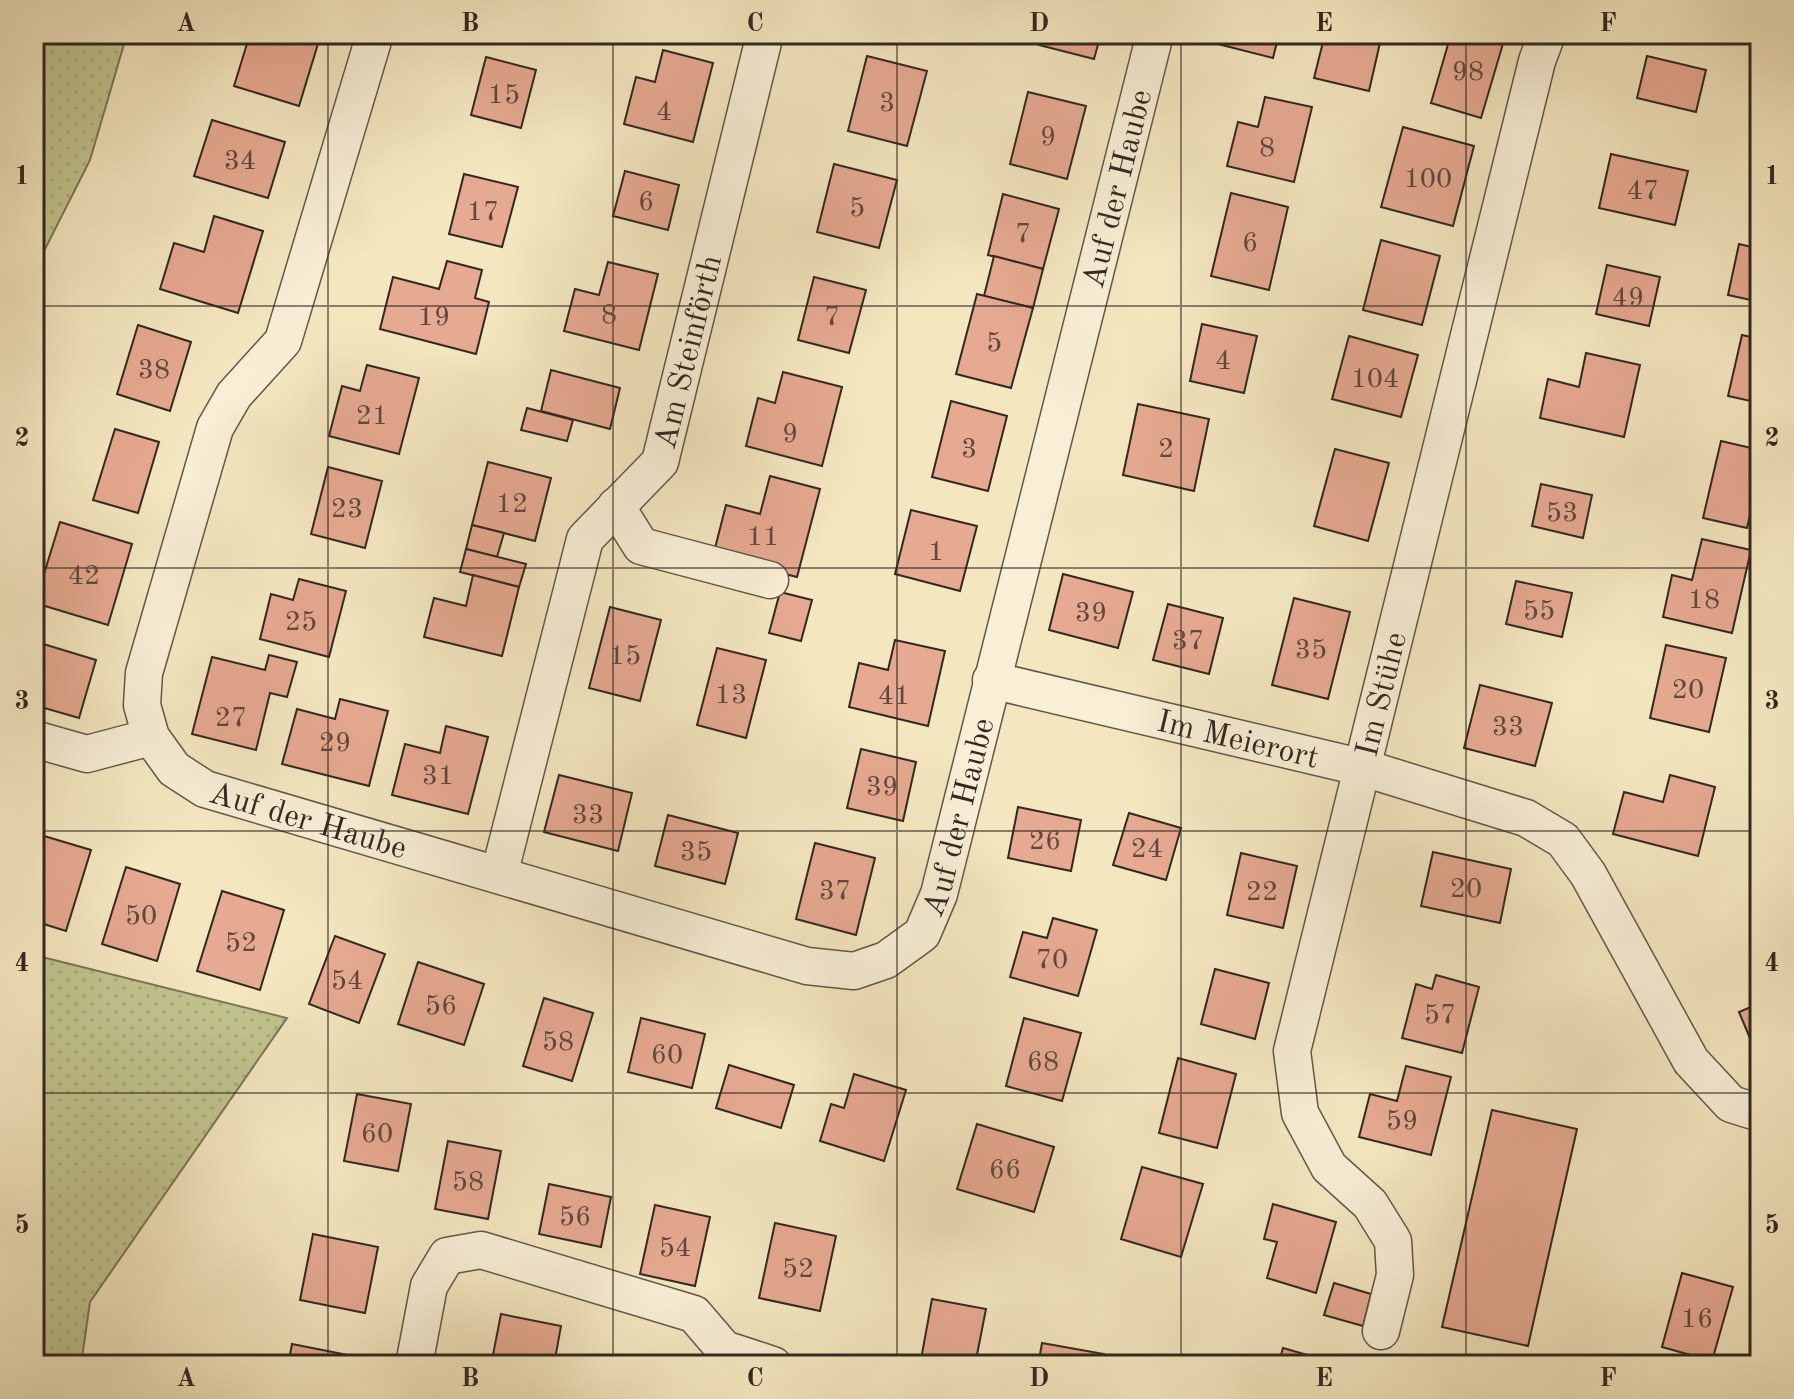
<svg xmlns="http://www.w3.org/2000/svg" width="1794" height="1399" viewBox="0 0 1794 1399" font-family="'Old Standard TT',serif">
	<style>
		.green { fill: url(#green-dots); stroke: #7a7658; stroke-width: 2 }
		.building { fill: #e6a991; stroke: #322821; stroke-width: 2 }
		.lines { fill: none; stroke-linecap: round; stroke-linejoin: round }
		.minor-casing { stroke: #625849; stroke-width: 39 }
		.minor { stroke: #f8efd6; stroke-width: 36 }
		.grid { fill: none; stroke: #322821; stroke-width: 2; stroke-opacity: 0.55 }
		.labels { text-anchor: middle; stroke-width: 6; stroke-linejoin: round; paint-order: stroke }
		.number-label { font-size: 28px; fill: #5f483d }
		.street-label { font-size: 32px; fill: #322821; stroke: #f8efd6 }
		.neatline { fill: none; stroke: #322821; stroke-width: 3 }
		.grid-label { font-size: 26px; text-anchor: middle; font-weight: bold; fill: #322821 }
	</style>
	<defs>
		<pattern id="green-dots" width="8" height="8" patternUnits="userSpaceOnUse" patternTransform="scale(2)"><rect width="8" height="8" fill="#c1c48e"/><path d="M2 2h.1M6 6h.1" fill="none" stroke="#a6a87a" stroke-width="1.8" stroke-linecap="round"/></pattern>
	</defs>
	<rect width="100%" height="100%" fill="#f4e7c0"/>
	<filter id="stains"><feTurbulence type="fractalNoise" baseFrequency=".0025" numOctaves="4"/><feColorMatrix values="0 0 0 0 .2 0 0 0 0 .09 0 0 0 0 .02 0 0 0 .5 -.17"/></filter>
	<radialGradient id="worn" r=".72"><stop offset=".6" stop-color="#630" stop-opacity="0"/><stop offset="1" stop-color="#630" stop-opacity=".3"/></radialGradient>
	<!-- green -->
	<g class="green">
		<path d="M34,34H127L90,160L34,271Z"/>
		<path d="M34,955L287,1018L90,1302L81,1365H34Z"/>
	</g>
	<!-- building -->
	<g class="building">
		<path d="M250,34H321L299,106L234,86Z"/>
		<path d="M1041,34H1101L1094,59L1039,45Z"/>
		<path d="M1204,34H1279L1273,58L1202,40Z"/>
		<path d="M1325,34H1382L1369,91L1314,78Z"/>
		<path d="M1451,34H1495L1505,37L1481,118L1431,103Z"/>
		<path d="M663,50L713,63L693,142L624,124L636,77L655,82Z"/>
		<path d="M867,56L927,71L907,146L848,131Z"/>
		<path d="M1647,56L1706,70L1696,112L1637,98Z"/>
		<path d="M486,57L536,70L521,128L471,115Z"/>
		<path d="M1028,92L1086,106L1067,179L1010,164Z"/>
		<path d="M1265,97L1312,107L1294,182L1227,166L1238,122L1258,127Z"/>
		<path d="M212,120L285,142L268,198L194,176Z"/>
		<path d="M1403,127L1474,146L1453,226L1381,207Z"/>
		<path d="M1611,154L1688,171L1675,225L1599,208Z"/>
		<path d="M834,164L897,180L879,248L817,232Z"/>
		<path d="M625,171L679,185L668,230L613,216Z"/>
		<path d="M464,174L518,187L502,247L449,234Z"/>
		<path d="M1231,193L1288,207L1269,290L1211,276Z"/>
		<path d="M1003,194L1059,209L1043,269L988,255Z"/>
		<path d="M214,216L263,231L238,313L160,289L174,243L204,252Z"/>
		<path d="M1381,240L1440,256L1422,325L1363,310Z"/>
		<path d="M1739,244L1760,249V302L1728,295Z"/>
		<path d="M994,256L1043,269L1033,308L984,296Z"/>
		<path d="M447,261L482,270L475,298L489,302L476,354L380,329L393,277L439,289Z"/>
		<path d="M608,262L658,274L639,350L564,331L575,289L599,295Z"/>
		<path d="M1607,265L1660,277L1649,326L1596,314Z"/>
		<path d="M814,277L866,290L849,353L798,340Z"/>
		<path d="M977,294L1033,308L1011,388L956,374Z"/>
		<path d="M1202,324L1257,336L1244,393L1190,381Z"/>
		<path d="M138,325L191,342L170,411L117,394Z"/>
		<path d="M1742,335L1760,339V403L1728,396Z"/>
		<path d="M1349,336L1418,355L1401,417L1332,399Z"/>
		<path d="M1586,353L1640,365L1624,437L1540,418L1548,379L1579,387Z"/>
		<path d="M367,365L419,378L399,454L329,436L342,386L360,391Z"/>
		<path d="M551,370L620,388L610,429L541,411Z"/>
		<path d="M783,372L842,387L822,466L746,446L758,398L775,403Z"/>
		<path d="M951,401L1007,416L988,491L932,477Z"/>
		<path d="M1138,404L1209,419L1194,491L1123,475Z"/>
		<path d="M527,408L573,420L567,441L521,430Z"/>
		<path d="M115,429L159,442L138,513L93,500Z"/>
		<path d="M1721,441L1760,450V471L1747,528L1703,518Z"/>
		<path d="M1335,449L1389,463L1368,541L1314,526Z"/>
		<path d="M488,462L551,478L535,541L472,525Z"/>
		<path d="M328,467L382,481L365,548L311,534Z"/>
		<path d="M770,476L820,489L797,577L713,556L726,505L760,514Z"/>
		<path d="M1541,484L1592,495L1583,538L1532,526Z"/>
		<path d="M911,510L977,526L960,591L895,574Z"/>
		<path d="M60,522L132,544L108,625L35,603Z"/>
		<path d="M472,525L504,533L497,557L466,549Z"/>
		<path d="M1702,539L1751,550L1732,633L1663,617L1672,575L1692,580Z"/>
		<path d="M466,549L526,564L519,587L460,572Z"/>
		<path d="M1063,574L1133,592L1118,648L1049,630Z"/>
		<path d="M473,575L519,587L502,656L424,637L434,598L466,606Z"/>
		<path d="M299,579L346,591L329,657L260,639L271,594L293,600Z"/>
		<path d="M1516,581L1572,593L1562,637L1506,624Z"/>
		<path d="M780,592L812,600L801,641L769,633Z"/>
		<path d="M1294,598L1350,612L1328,699L1272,685Z"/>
		<path d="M1168,604L1223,618L1209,674L1153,660Z"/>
		<path d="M610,607L661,620L640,701L589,688Z"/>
		<path d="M895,640L945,651L928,726L849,707L859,663L888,670Z"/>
		<path d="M40,643L96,660L79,718L34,705V662Z"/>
		<path d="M1666,645L1726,658L1709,732L1650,718Z"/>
		<path d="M717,648L766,660L746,738L697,725Z"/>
		<path d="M269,655L297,662L287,697L270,693L256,750L192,734L212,657L265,670Z"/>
		<path d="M1480,685L1552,703L1535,766L1464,748Z"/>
		<path d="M340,699L388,711L369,786L282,764L297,709L335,719Z"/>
		<path d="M446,726L488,737L468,814L392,795L405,744L440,753Z"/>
		<path d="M861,749L916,762L903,821L847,808Z"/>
		<path d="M559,775L632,793L618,851L544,832Z"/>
		<path d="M1670,775L1715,787L1698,856L1613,834L1624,792L1663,802Z"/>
		<path d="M1018,807L1081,820L1071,871L1008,858Z"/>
		<path d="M1129,813L1181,828L1166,880L1113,865Z"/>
		<path d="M668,815L738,833L725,884L655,866Z"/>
		<path d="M34,833L91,850L66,931L34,921Z"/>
		<path d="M815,843L875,858L856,935L796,919Z"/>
		<path d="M1433,852L1511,869L1500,923L1421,906Z"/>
		<path d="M1241,853L1297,866L1283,928L1227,915Z"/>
		<path d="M126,867L180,884L157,961L102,944Z"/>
		<path d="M222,891L284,910L260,990L197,971Z"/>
		<path d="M1053,918L1097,930L1078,996L1010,977L1023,932L1047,938Z"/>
		<path d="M335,936L385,954L359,1023L309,1004Z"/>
		<path d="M418,962L484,984L464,1045L398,1024Z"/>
		<path d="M1215,969L1269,983L1255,1039L1201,1024Z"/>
		<path d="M1436,975L1479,987L1462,1053L1402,1038L1416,984L1432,989Z"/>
		<path d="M544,998L593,1013L572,1081L523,1066Z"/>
		<path d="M1760,1003V1062L1739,1012Z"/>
		<path d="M641,1018L705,1034L692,1088L628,1072Z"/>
		<path d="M1024,1018L1081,1033L1062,1101L1006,1086Z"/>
		<path d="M1178,1058L1236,1074L1217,1148L1159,1133Z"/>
		<path d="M729,1065L794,1085L781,1128L716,1108Z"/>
		<path d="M1406,1066L1451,1077L1431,1155L1359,1137L1370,1094L1397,1101Z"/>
		<path d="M854,1074L906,1090L884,1161L820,1141L831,1104L844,1108Z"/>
		<path d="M357,1094L411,1104L398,1171L344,1161Z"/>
		<path d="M1492,1110L1577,1129L1528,1346L1442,1327Z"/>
		<path d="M977,1124L1054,1147L1034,1212L957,1189Z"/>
		<path d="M448,1141L501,1151L488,1219L435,1209Z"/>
		<path d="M1142,1167L1203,1184L1181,1257L1121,1239Z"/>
		<path d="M549,1184L611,1197L601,1247L539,1234Z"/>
		<path d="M1273,1204L1336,1222L1316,1293L1267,1278L1277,1242L1264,1239Z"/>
		<path d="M655,1205L710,1217L695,1286L640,1274Z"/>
		<path d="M775,1223L836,1236L820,1311L759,1298Z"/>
		<path d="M313,1234L378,1247L365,1313L300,1300Z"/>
		<path d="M1682,1273L1733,1287L1712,1361L1662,1347Z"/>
		<path d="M1334,1283L1371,1294L1363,1326L1324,1315Z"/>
		<path d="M932,1299L986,1309L975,1365H920Z"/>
		<path d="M501,1314L561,1326L554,1365H491Z"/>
		<path d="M1042,1343L1104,1354L1102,1365H1038Z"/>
		<path d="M292,1344L363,1358L361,1365H288Z"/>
		<path d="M1283,1348L1342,1365H1278Z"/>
		<path d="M625,1356L667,1365H624Z"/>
	</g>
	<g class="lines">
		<!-- minor casing -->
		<g class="minor-casing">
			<g id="minor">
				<path id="s1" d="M375,34L283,341L234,395L215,428L144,673L142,705L151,737L174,769L205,789L807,966L854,971L886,960L922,934L939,894L1155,34"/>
				<path d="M616,506L641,546L770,580"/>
				<path id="s2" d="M991,680L1364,768L1526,818L1563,840L1588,874L1691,1061L1731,1104L1760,1113"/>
				<path d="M34,739L87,754L151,737"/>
				<path id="s3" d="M499,875L585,539L660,462L765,34"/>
				<path id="s4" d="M1381,1331L1395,1275L1393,1241L1370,1204L1329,1167L1300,1113L1292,1051L1537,61L1547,34"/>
				<path d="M414,1365L429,1286L447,1256L481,1250L694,1314L724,1349L773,1365"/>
			</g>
		</g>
		<!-- minor -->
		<use href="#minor" class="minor"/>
	</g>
	<!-- grid -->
	<path class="grid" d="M328,34V1365M613,34V1365M897,34V1365M1181,34V1365M1466,34V1365M34,306H1760M34,568H1760M34,831H1760M34,1093H1760"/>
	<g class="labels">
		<!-- number labels -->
		<g class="number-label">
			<text x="1468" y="80">98</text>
			<text x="504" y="103">15</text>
			<text x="887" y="111">3</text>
			<text x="664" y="120">4</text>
			<text x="1048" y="145">9</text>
			<text x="1267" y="156">8</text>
			<text x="240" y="169">34</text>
			<text x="1428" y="187">100</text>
			<text x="1643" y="199">47</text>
			<text x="646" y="210">6</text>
			<text x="857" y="216">5</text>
			<text x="483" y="220">17</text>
			<text x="1023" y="242">7</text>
			<text x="1250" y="251">6</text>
			<text x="1628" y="306">49</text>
			<text x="609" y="323">8</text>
			<text x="434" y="325">19</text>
			<text x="832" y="325">7</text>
			<text x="994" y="351">5</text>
			<text x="1223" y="369">4</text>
			<text x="154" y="378">38</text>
			<text x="1375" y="387">104</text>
			<text x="372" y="424">21</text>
			<text x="790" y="442">9</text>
			<text x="969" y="457">3</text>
			<text x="1166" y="457">2</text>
			<text x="512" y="512">12</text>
			<text x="347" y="517">23</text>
			<text x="1562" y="521">53</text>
			<text x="763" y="545">11</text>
			<text x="936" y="560">1</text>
			<text x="84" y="584">42</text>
			<text x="1704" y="608">18</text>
			<text x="1539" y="619">55</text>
			<text x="1091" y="621">39</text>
			<text x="301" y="630">25</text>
			<text x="1188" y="649">37</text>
			<text x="1311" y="658">35</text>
			<text x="625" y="664">15</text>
			<text x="1688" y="698">20</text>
			<text x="731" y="703">13</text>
			<text x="894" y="704">41</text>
			<text x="231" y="726">27</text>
			<text x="1508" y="735">33</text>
			<text x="335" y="751">29</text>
			<text x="438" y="784">31</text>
			<text x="882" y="795">39</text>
			<text x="588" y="823">33</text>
			<text x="1045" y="849">26</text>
			<text x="1147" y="857">24</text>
			<text x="696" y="860">35</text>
			<text x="1466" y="897">20</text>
			<text x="835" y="899">37</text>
			<text x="1262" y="900">22</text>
			<text x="141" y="924">50</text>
			<text x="241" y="951">52</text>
			<text x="1052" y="968">70</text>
			<text x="347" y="989">54</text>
			<text x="441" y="1014">56</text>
			<text x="1440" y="1023">57</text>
			<text x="558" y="1050">58</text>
			<text x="667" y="1063">60</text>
			<text x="1043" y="1070">68</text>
			<text x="1402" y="1129">59</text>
			<text x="377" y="1142">60</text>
			<text x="1005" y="1178">66</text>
			<text x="468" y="1190">58</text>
			<text x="575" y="1225">56</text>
			<text x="675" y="1256">54</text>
			<text x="798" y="1277">52</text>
			<text x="1697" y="1327">16</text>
		</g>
		<!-- street labels -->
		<g class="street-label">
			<text dy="11" stroke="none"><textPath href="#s1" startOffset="2352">Auf der Haube</textPath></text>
			<text dy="11" stroke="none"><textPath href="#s3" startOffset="568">Am Steinförth</textPath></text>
			<text dy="11" stroke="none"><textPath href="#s4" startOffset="682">Im Stühe</textPath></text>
			<text dy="11" stroke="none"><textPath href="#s2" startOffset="254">Im Meierort</textPath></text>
			<text dy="11" stroke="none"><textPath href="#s1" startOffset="1704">Auf der Haube</textPath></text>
			<text dy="11" stroke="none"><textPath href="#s1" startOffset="936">Auf der Haube</textPath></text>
		</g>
	</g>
	<!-- margin -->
	<rect width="1794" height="1399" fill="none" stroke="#f4e7c0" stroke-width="88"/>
	<rect x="44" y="44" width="1706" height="1311" class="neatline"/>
	<g class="grid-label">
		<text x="186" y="31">A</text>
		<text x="470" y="31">B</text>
		<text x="755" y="31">C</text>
		<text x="1039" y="31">D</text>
		<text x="1324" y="31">E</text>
		<text x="1608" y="31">F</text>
		<text x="22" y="184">1</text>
		<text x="1772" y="184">1</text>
		<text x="22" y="446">2</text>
		<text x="1772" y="446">2</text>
		<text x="22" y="709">3</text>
		<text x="1772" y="709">3</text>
		<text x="22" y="971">4</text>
		<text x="1772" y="971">4</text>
		<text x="22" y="1233">5</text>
		<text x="1772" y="1233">5</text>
		<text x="186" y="1386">A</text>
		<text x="470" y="1386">B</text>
		<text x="755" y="1386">C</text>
		<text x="1039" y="1386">D</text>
		<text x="1324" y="1386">E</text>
		<text x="1608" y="1386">F</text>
	</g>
	<rect width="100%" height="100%" filter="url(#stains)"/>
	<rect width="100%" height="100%" fill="url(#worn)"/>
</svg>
